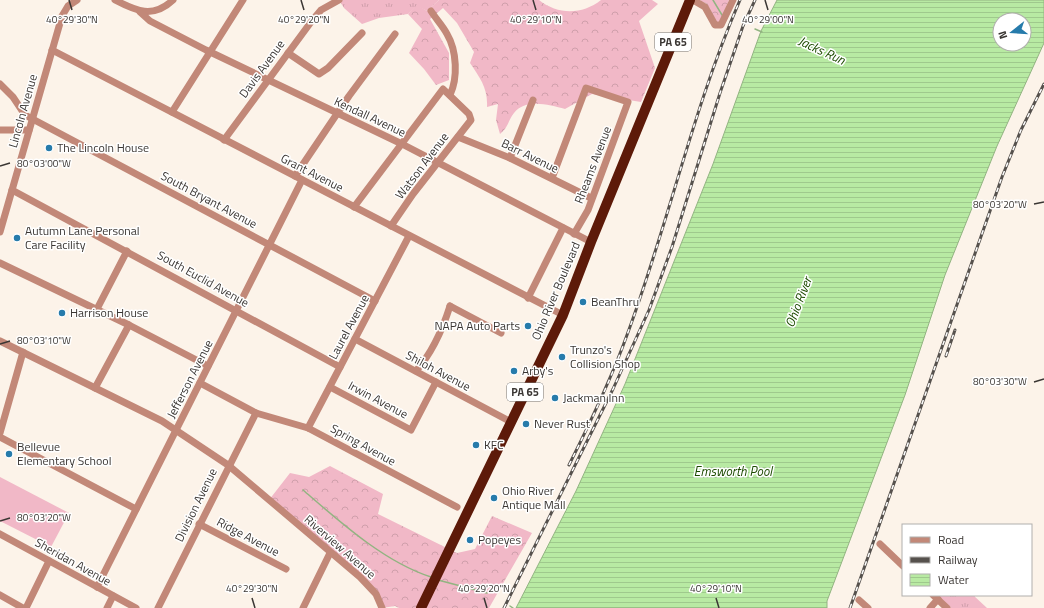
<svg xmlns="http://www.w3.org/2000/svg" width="1044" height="608" viewBox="0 0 1044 608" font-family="'Titillium Web',sans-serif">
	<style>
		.grass { fill: url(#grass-tufts) }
		.forest { fill: url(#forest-crowns) }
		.pitch { fill: #f1b8c7 }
		.water { fill: url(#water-rules); stroke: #92b481; fill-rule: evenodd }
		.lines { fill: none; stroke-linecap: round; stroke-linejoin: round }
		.stream { stroke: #92b481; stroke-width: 1.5 }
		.minor { stroke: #c28878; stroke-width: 7 }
		.highway { stroke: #5d1a09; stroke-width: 10 }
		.rail-casing { stroke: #56514d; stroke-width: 3 }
		.rail { stroke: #fff; stroke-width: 1.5; stroke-dasharray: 4.5; stroke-linecap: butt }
		.ticks { fill: none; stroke: #3a3633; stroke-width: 1.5 }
		.poi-dot { fill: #267bab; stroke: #fff; stroke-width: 1.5 }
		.labels { text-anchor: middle; stroke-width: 3; stroke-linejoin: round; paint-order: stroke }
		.shield { fill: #fff; stroke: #757270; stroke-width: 1 }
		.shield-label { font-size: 11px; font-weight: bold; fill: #3a3633 }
		.street-label { font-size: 12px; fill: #3a3633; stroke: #fff }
		.poi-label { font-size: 12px; fill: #3a3633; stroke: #fff; text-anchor: start }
		.water-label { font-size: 13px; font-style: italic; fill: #1d4b00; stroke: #fff }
		.ticks-label { font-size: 10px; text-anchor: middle; fill: #3a3633; stroke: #fff; stroke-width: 3; stroke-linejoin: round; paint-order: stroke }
	</style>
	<defs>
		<pattern id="grass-tufts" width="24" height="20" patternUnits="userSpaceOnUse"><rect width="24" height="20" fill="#f1b8c7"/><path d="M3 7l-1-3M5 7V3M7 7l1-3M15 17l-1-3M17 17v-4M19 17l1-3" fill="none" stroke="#cf9fab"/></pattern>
		<pattern id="forest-crowns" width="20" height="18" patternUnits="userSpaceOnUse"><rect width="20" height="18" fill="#f1b8c7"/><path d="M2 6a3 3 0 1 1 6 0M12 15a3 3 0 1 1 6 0" fill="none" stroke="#cf9fab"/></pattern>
		<pattern id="water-rules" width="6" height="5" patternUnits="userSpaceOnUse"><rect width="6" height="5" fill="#b8eaa3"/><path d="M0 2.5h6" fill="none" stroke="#9fc98d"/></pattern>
	</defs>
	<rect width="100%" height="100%" fill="#fcf3e9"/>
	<!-- grass -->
	<g class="grass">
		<path d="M339,0H439L427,11L417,6L408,14L379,18L362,24L344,8Z"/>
		<path d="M937,595H973L987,608H951Z"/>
	</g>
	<!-- forest -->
	<g class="forest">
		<path d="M439,0H539C558,15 582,15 601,0H652L658,4L639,21L655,68L641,102L592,94L565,109C549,105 526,98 514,113C508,120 509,127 500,134L496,120L498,104L487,107C488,88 480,78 470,63L474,52L457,23L443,8L430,19L449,53V80L436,85L424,69L409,53L422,29L408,14L417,5L427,11Z"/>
		<path d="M701,0H729L720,22H717L706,3L700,2Z"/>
		<path d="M330,466L383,494L378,514L457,553L475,549L492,516L532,533L489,608H399L395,606L382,608L376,594L269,500L290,473L309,477Z"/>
	</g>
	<!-- pitch -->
	<path class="pitch" d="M0,477L69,513L51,547L0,521Z"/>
	<!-- water -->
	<path class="water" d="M777,0H1044V43L997,146L945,275L905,395L827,601V608H516L576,491L625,384L713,164L761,31ZM1000,20H1024V44H1000Z"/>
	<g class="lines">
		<!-- stream -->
		<g class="stream">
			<path d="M713,0L722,15"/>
			<path d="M755,29L762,32"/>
			<path d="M303,490C339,521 384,562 431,577"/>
			<path d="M438,580L487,593"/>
			<path d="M510,606L513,608"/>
		</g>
		<!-- minor -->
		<g class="minor">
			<path d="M115,0C136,11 153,19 173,0"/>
			<path d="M693,0L705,7L715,25H721L733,0"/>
			<path d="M431,11C436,19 443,26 447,34C457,51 458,78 450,95"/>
			<path d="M140,12L150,21L206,50L402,144L591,242"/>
			<path d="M52,50L563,315"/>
			<path d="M288,53L319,74L328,68L362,33"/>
			<path d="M0,84L13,97L25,115L375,301"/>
			<path d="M172,112L243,0"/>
			<path d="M0,130H29"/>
			<path d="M458,137L510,158L591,198"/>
			<path d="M224,140L311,22L321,10L339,0"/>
			<path d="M510,158L533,100"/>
			<path d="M295,176L349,96L395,34"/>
			<path d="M552,178L586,88L628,102L588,210L574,234"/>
			<path d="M12,190L340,367"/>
			<path d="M354,207L443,89L469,114L471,120L413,194L391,226"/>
			<path d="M0,232L62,16L68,6L77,0"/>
			<path d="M0,263L129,325L208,366"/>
			<path d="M528,298L563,228"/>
			<path d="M450,306L501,333"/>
			<path d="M97,309L127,251"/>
			<path d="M355,339L511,422"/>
			<path d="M0,341L162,421L228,465L360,577L376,594L382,608"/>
			<path d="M416,371C431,354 443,328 450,306"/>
			<path d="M200,383L256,413L308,428L457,507"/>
			<path d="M330,387L411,430L436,382"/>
			<path d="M95,388L129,325"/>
			<path d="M308,428L409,236"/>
			<path d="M0,433L23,352"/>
			<path d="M0,437L136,509"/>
			<path d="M199,524L286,569"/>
			<path d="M0,534L136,608"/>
			<path d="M880,544L903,566"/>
			<path d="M97,587L302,180"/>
			<path d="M0,595L23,608"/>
			<path d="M933,595L947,608"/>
			<path d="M859,600L868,608"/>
			<path d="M26,608L49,561"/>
			<path d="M107,608L113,596"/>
			<path d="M158,608L256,413"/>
			<path d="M303,608L330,553"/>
			<path d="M930,608L938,599"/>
		</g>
		<!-- highway -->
		<path class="highway" d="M421,608L563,315L591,242L690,0"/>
		<!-- rail casing -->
		<g class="rail-casing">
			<g id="rail">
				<path d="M946,356L955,330"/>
				<path d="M569,465C590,423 611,380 627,335C668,225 693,108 740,0"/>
				<path d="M504,608L613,389L649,310L672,247L720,93L743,26L755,0"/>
				<path d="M850,608L1002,177L1021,130L1044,84"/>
			</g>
		</g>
		<!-- rail -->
		<use href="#rail" class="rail"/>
	</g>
	<!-- ticks -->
	<path class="ticks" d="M69,0L72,10M301,0L304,10M533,0L536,10M765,0L768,10M0,166L10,163M1034,204L1044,202M0,344L10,341M1034,382L1044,379M0,521L10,518M252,598L255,608M484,598L487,608M716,598L719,608"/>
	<!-- markers -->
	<g class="poi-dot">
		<circle cx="49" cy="148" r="4"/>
		<circle cx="17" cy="238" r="4"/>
		<circle cx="583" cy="302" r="4"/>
		<circle cx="62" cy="313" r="4"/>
		<circle cx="528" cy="326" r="4"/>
		<circle cx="562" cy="357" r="4"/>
		<circle cx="514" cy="371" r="4"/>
		<circle cx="555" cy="398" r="4"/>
		<circle cx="526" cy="424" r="4"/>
		<circle cx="476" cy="445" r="4"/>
		<circle cx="9" cy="454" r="4"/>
		<circle cx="494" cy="498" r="4"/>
		<circle cx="470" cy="540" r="4"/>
	</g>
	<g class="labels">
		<!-- shield labels -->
		<g class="shield">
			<rect x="655" y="33" width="36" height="18" rx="3"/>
			<rect x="507" y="383" width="36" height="18" rx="3"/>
		</g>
		<g class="shield-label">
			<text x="673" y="46">PA 65</text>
			<text x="525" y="396">PA 65</text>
		</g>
		<!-- street labels -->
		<g class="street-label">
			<text transform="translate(262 69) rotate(-54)" y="4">Davis Avenue</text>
			<text transform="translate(23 111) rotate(-74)" y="4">Lincoln Avenue</text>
			<text transform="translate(370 117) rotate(25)" y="4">Kendall Avenue</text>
			<text transform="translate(530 156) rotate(26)" y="4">Barr Avenue</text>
			<text transform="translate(593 165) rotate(-69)" y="4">Rheams Avenue</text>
			<text transform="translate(422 166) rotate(-53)" y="4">Watson Avenue</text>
			<text transform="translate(312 173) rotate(27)" y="4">Grant Avenue</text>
			<text transform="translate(209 200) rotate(28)" y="4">South Bryant Avenue</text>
			<text transform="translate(203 279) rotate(29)" y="4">South Euclid Avenue</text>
			<text transform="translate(556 291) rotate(-67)" y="4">Ohio River Boulevard</text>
			<text transform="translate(349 327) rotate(-62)" y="4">Laurel Avenue</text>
			<text transform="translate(438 371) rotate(28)" y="4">Shiloh Avenue</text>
			<text transform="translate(190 379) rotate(-63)" y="4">Jefferson Avenue</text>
			<text transform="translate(378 400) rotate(28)" y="4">Irwin Avenue</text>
			<text transform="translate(363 445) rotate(29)" y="4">Spring Avenue</text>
			<text transform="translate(196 505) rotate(-64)" y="4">Division Avenue</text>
			<text transform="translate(248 537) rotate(28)" y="4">Ridge Avenue</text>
			<text transform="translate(340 547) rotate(41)" y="4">Riverview Avenue</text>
			<text transform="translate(73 562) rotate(29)" y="4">Sheridan Avenue</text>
		</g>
		<!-- poi labels -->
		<g class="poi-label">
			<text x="57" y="152">The Lincoln House</text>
			<text x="25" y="235">Autumn Lane Personal<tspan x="25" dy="14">Care Facility</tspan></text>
			<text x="591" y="306">BeanThru</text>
			<text x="70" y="317">Harrison House</text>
			<text x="520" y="330" text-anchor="end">NAPA Auto Parts</text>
			<text x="570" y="354">Trunzo's<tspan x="570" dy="14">Collision Shop</tspan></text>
			<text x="522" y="375">Arby's</text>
			<text x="563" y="402">Jackman Inn</text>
			<text x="534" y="428">Never Rust</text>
			<text x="484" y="449">KFC</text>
			<text x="17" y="451">Bellevue<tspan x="17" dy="14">Elementary School</tspan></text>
			<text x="502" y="495">Ohio River<tspan x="502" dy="14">Antique Mall</tspan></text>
			<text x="478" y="544">Popeyes</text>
		</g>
		<!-- water labels -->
		<g class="water-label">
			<text transform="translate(822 50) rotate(25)" y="5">Jacks Run</text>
			<text transform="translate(798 302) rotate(-69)" y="5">Ohio River</text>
			<text x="733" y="476">Emsworth Pool</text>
		</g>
	</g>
	<g class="ticks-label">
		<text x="72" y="23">40°29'30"N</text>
		<text x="304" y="23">40°29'20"N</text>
		<text x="536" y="23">40°29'10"N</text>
		<text x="768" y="23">40°29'00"N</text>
		<text x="44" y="167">80°03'00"W</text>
		<text x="1000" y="208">80°03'20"W</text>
		<text x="44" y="344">80°03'10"W</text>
		<text x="1000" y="385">80°03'30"W</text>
		<text x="44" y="521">80°03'20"W</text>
		<text x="252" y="592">40°29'30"N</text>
		<text x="484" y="592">40°29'20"N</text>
		<text x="716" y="592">40°29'10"N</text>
	</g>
	<!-- legend -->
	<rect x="902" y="524" width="130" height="72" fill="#ffffff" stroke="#b0afad"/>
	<rect x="910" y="537" width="20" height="6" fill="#c28878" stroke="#b0afad"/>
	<text x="938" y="544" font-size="12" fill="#3a3633">Road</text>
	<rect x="910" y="557" width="20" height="6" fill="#56514d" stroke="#b0afad"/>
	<text x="938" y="564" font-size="12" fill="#3a3633">Railway</text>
	<rect x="910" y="574" width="20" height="12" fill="url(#water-rules)" stroke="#b0afad"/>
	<text x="938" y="584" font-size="12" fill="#3a3633">Water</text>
	<!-- north arrow -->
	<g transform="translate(1012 32) rotate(253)"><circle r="19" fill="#ffffff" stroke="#b0afad"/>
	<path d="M0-3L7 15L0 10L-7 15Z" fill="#267bab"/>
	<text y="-6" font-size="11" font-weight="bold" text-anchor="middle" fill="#3a3633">N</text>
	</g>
</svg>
